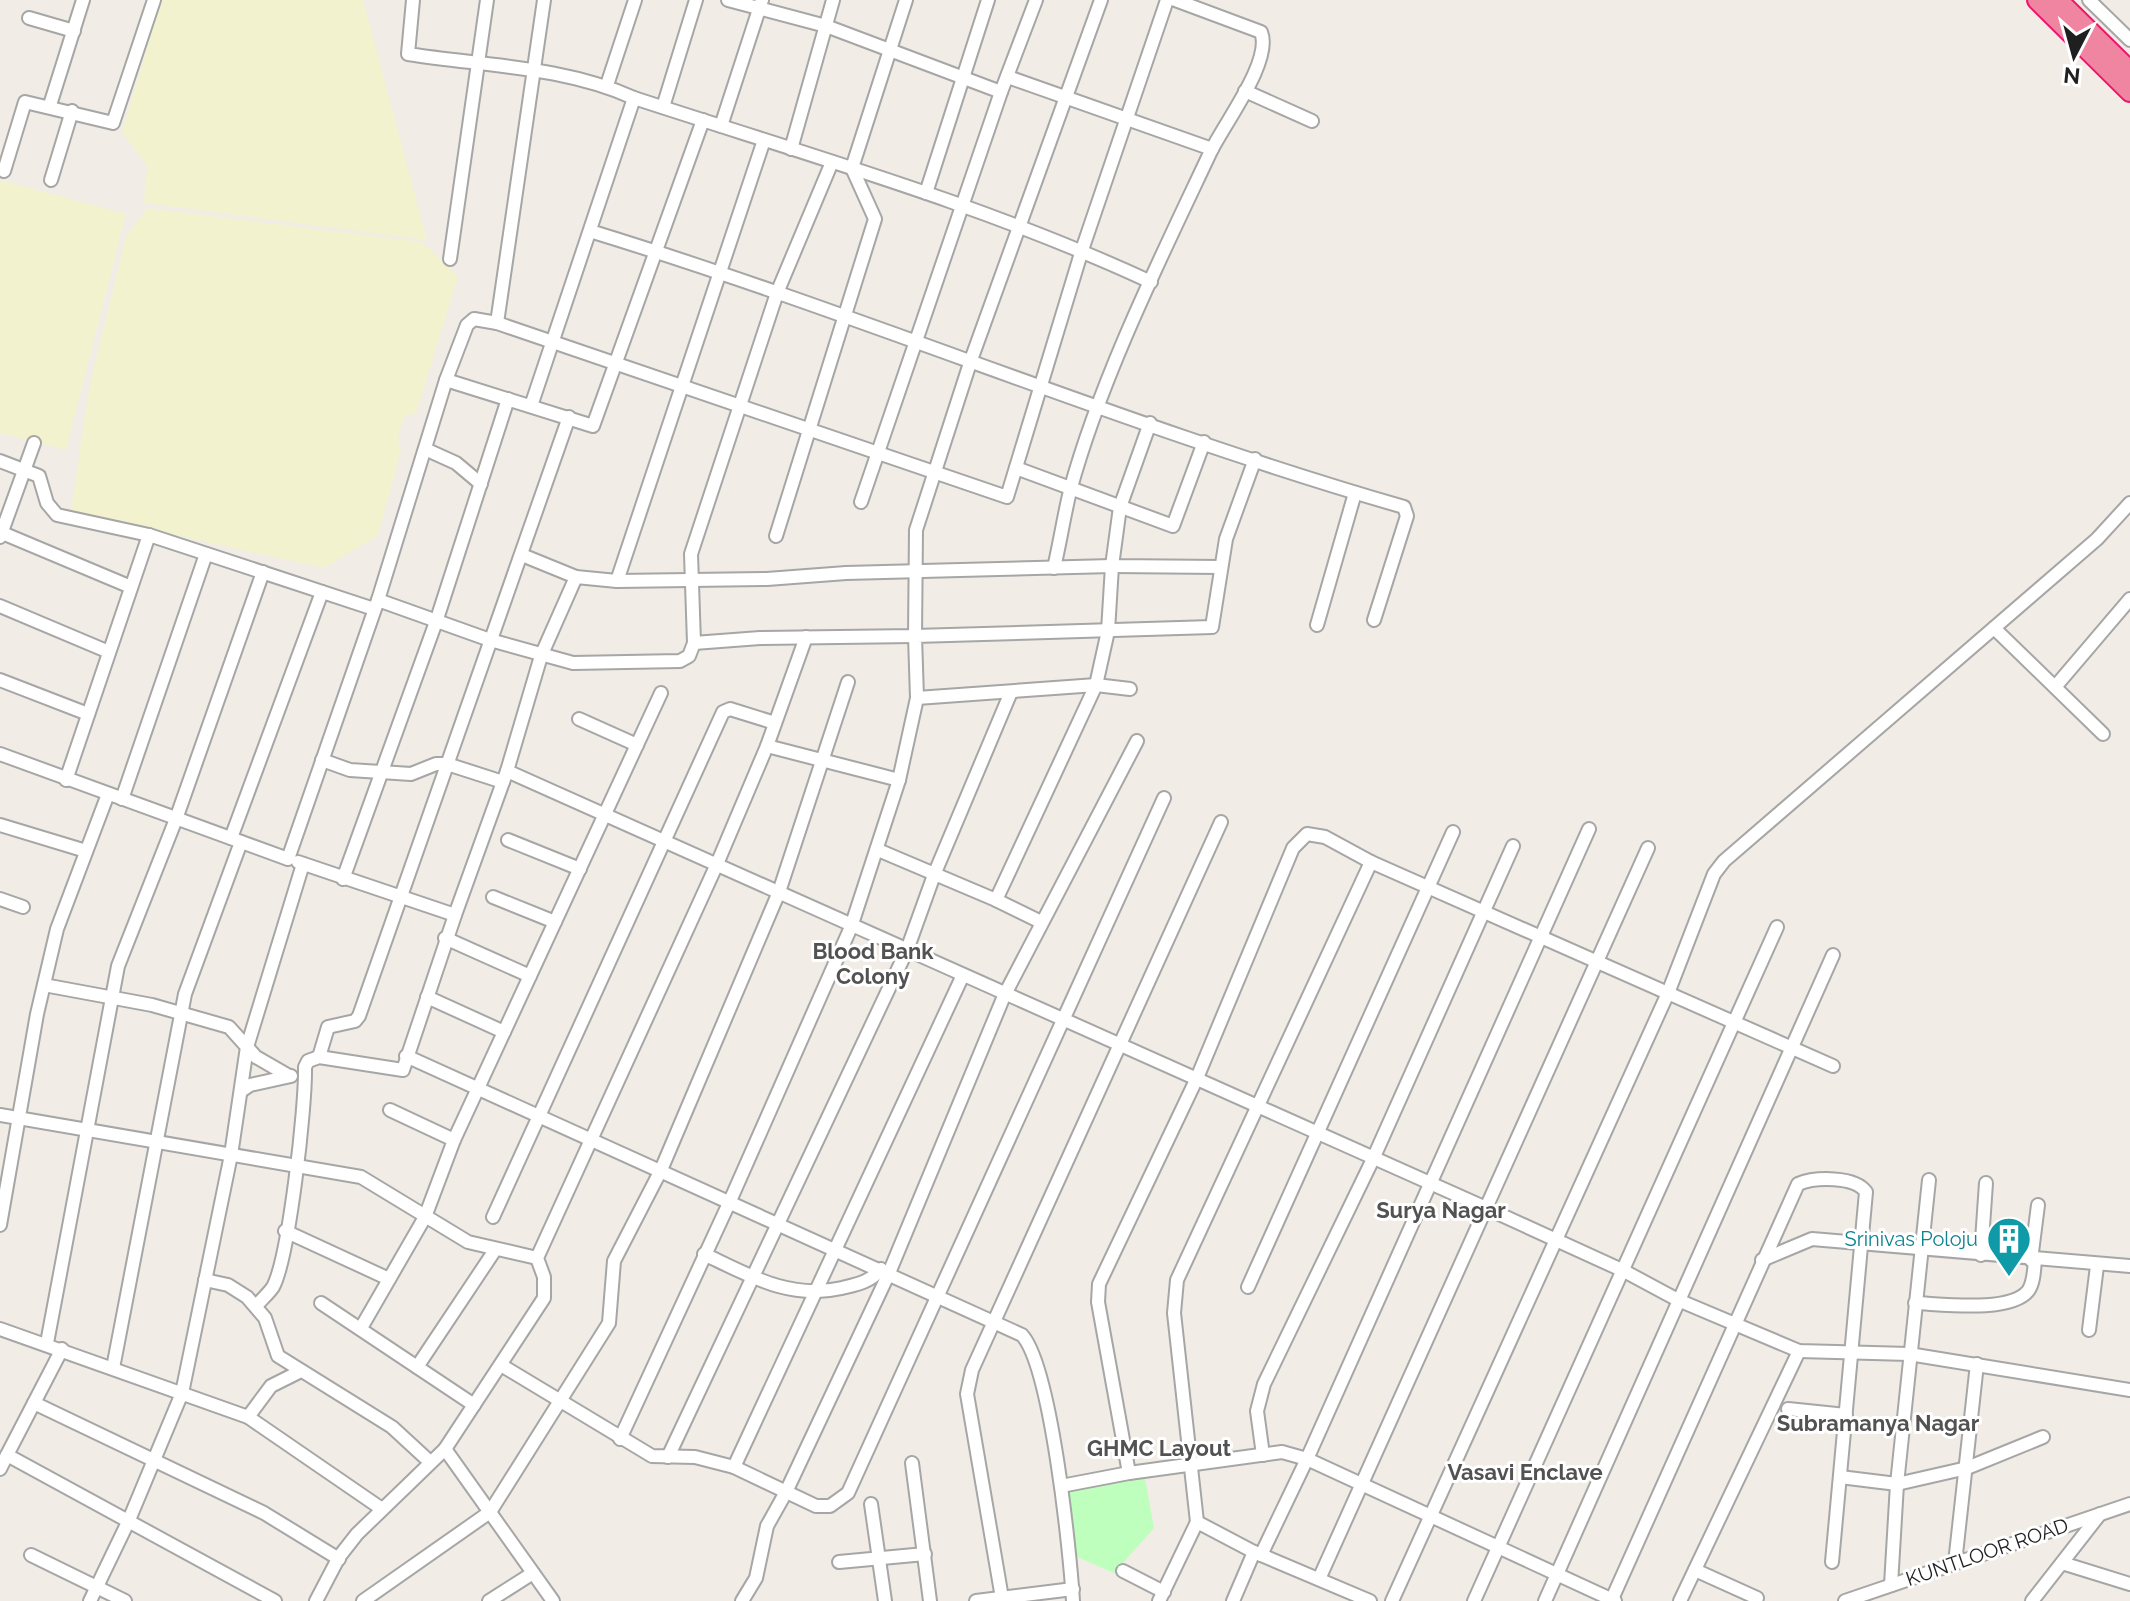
<svg xmlns="http://www.w3.org/2000/svg" width="2130" height="1601" viewBox="0 0 2130 1601" font-family="Raleway,sans-serif">
	<style>
		.farmland { fill: #f2f2ce }
		.park { fill: #beffbe }
		.lines { fill: none; stroke-linecap: round; stroke-linejoin: round }
		.minor-casing { stroke: #a6a6a6; stroke-width: 16 }
		.highway-casing { stroke: #ed146e; stroke-width: 22 }
		.minor { stroke: #fff; stroke-width: 12 }
		.highway { stroke: #f085a1; stroke-width: 18 }
		.labels { text-anchor: middle; stroke-width: 6; stroke-linejoin: round; paint-order: stroke }
		.culture-label { font-size: 20px; fill: #0d838f; stroke: #fff; text-anchor: end }
		.street-label { font-size: 20px; fill: #1f1f1f; stroke: #fff }
		.neighbourhood-label { font-size: 22px; font-weight: bold; fill: #525252; stroke: #fff }
	</style>
	<rect width="100%" height="100%" fill="#f1ece5"/>
	<!-- farmland -->
	<g class="farmland">
		<path d="M161,0H363L427,240L144,203L147,166L122,132Z"/>
		<path d="M0,180L126,214L66,450L0,433Z"/>
		<path d="M148,208L422,242L458,277L416,413L405,416L398,436L401,450L378,535L324,568L71,512L89,388L126,236Z"/>
	</g>
	<!-- park -->
	<path class="park" d="M1145,1478L1154,1528L1114,1573L1068,1553L1066,1490Z"/>
	<g class="lines">
		<!-- minor casing -->
		<g class="minor-casing">
			<g id="minor">
				<path d="M413,0L408,54C484,66 563,66 634,98C808,155 985,205 1151,282"/>
				<path d="M728,0L826,26L1001,92"/>
				<path d="M2089,0L2130,40"/>
				<path d="M29,18L74,31"/>
				<path d="M1008,77L1212,149"/>
				<path d="M607,85L635,0"/>
				<path d="M1245,91L1312,121"/>
				<path d="M50,105L83,0"/>
				<path d="M663,107L696,0"/>
				<path d="M721,126L762,0"/>
				<path d="M791,149L833,0"/>
				<path d="M832,162L777,293L691,554L694,643L760,638L915,636L916,530L971,360L1101,0"/>
				<path d="M4,171L25,102L113,123L154,0"/>
				<path d="M51,180L72,111"/>
				<path d="M926,193L988,0"/>
				<path d="M590,231C864,315 1129,428 1404,507L1407,516L1374,620"/>
				<path d="M450,259L487,0"/>
				<path d="M497,323L544,0"/>
				<path d="M446,380L593,426L703,120"/>
				<path d="M531,406L634,98"/>
				<path d="M1150,423L1120,507L1112,566L1221,567"/>
				<path d="M425,449L456,463L481,484"/>
				<path d="M0,461L39,476L47,503L57,515L149,535L374,609"/>
				<path d="M1016,468L1173,526L1204,442"/>
				<path d="M861,502L1001,92L1036,0"/>
				<path d="M0,532L131,587"/>
				<path d="M776,536L875,219L852,168L906,0"/>
				<path d="M0,537L34,443"/>
				<path d="M522,555L576,577L617,581L767,579L846,573L1112,566L1108,631L1096,685L996,900L1041,922"/>
				<path d="M1054,568C1060,542 1064,516 1070,491C1100,380 1161,257 1210,153C1223,125 1273,61 1261,32L1175,0"/>
				<path d="M617,581L764,140"/>
				<path d="M378,600L490,640L573,663L680,661L689,656L694,643"/>
				<path d="M0,606L109,652"/>
				<path d="M1317,625L1355,493"/>
				<path d="M1994,628L2103,734"/>
				<path d="M0,680L88,714"/>
				<path d="M2055,687L2130,599"/>
				<path d="M917,698L1096,685L1130,689"/>
				<path d="M579,719L637,745"/>
				<path d="M767,746L899,780"/>
				<path d="M0,754L288,859L378,600L446,380L467,325L474,319L497,323L1007,497L1082,250L1167,0"/>
				<path d="M322,760L350,770L411,774L436,764H447L503,782"/>
				<path d="M507,771L1486,1208L1624,1271L1678,1300L1799,1351L1909,1354L2130,1390"/>
				<path d="M66,780L149,535"/>
				<path d="M122,799L206,554"/>
				<path d="M0,825L86,851"/>
				<path d="M1589,829L1307,1459L1615,1601"/>
				<path d="M231,838L322,592"/>
				<path d="M508,840L580,869"/>
				<path d="M878,850L996,900"/>
				<path d="M298,862L455,915L507,771L541,656L576,577"/>
				<path d="M343,879L437,619L508,399"/>
				<path d="M493,897L555,922"/>
				<path d="M0,899L23,907"/>
				<path d="M445,938L530,976"/>
				<path d="M963,975L734,1467L816,1506H830L848,1493L1164,798"/>
				<path d="M44,985L152,1005L229,1027L256,1057L289,1076"/>
				<path d="M427,997L504,1032"/>
				<path d="M406,1056L1022,1335C1051,1367 1070,1551 1073,1601"/>
				<path d="M319,1057L328,1027L355,1021L359,1016L569,417"/>
				<path d="M241,1091L250,1085L291,1076"/>
				<path d="M390,1110L454,1140"/>
				<path d="M0,1115L361,1177L468,1242L537,1258"/>
				<path d="M493,1217L723,712L730,709L775,723"/>
				<path d="M0,1225L37,1014L57,929L108,794"/>
				<path d="M285,1231L389,1279"/>
				<path d="M704,1254C750,1276 790,1300 842,1288C858,1284 870,1282 881,1269"/>
				<path d="M1981,1255L1986,1183"/>
				<path d="M1762,1260L1812,1239L2130,1266"/>
				<path d="M2031,1260L2038,1205"/>
				<path d="M205,1280L228,1285L247,1297L265,1318L278,1356L392,1427L430,1462"/>
				<path d="M1248,1287L1453,832"/>
				<path d="M321,1303L417,1367"/>
				<path d="M1915,1303C1942,1304 2010,1313 2028,1291C2034,1283 2034,1270 2035,1260"/>
				<path d="M257,1305C262,1299 269,1293 273,1287C289,1257 306,1105 305,1067L308,1061L319,1057L403,1070L455,915"/>
				<path d="M361,1328L425,1217L454,1140L661,693"/>
				<path d="M0,1329L248,1417L382,1509"/>
				<path d="M2089,1330L2097,1266"/>
				<path d="M47,1343L118,966L176,819L263,572"/>
				<path d="M501,1365L652,1456L695,1457L734,1467"/>
				<path d="M113,1368L185,994L241,842"/>
				<path d="M34,1403L264,1513L339,1559"/>
				<path d="M474,1405L417,1367L495,1250"/>
				<path d="M1788,1409L1846,1415"/>
				<path d="M248,1417L271,1386L301,1371"/>
				<path d="M620,1439L730,1201L851,927L899,780L917,698L915,636L1212,627L1226,539L1255,459"/>
				<path d="M445,1449L553,1601"/>
				<path d="M7,1455L62,1349"/>
				<path d="M1263,1455L1257,1411L1264,1384L1373,1159L1513,846"/>
				<path d="M668,1457L907,950L934,875L1011,692"/>
				<path d="M912,1463L930,1601"/>
				<path d="M0,1469L7,1455L275,1601"/>
				<path d="M1129,1473L1098,1302L1099,1284L1197,1078L1293,848L1307,834L1325,837L1371,862L1833,1066"/>
				<path d="M1840,1477L1897,1484L1967,1468L2043,1437"/>
				<path d="M1061,1486L1129,1473L1282,1452L1307,1459L1261,1555"/>
				<path d="M871,1504L885,1601"/>
				<path d="M1197,1522L1174,1313L1177,1280L1371,862"/>
				<path d="M31,1555L125,1601"/>
				<path d="M839,1562L925,1554"/>
				<path d="M1955,1563L1977,1364"/>
				<path d="M2062,1563L2130,1584"/>
				<path d="M1695,1570L1757,1598"/>
				<path d="M1123,1571L1164,1592"/>
				<path d="M1319,1579L1648,848"/>
				<path d="M1891,1585L1897,1484L1929,1180"/>
				<path d="M1002,1598L967,1394L972,1370L1221,822"/>
				<path d="M1612,1599L1798,1184C1815,1177 1855,1176 1866,1192L1832,1562"/>
				<path d="M90,1601L129,1520L182,1393L231,1155L247,1047L303,864"/>
				<path d="M316,1601L339,1557L357,1534L445,1449L544,1298V1277L537,1258L717,864L767,746L806,637"/>
				<path d="M363,1601L490,1512L609,1323L614,1261L661,1170L779,892L848,682"/>
				<path d="M489,1601L533,1573"/>
				<path d="M742,1601L756,1578L767,1526L786,1492L889,1273L1004,996L1137,741"/>
				<path d="M976,1601L1073,1589"/>
				<path d="M1159,1601L1197,1522L1254,1552"/>
				<path d="M1233,1601L1254,1552L1370,1601"/>
				<path d="M1392,1601L1668,993L1714,874L1724,861L2097,539L2130,503"/>
				<path d="M1474,1601L1777,927"/>
				<path d="M1545,1601L1833,955"/>
				<path d="M1680,1601L1799,1351"/>
				<path d="M1845,1601L2130,1504"/>
				<path d="M2032,1601L2100,1514"/>
			</g>
		</g>
		<!-- highway casing -->
		<g class="highway-casing">
			<g id="highway">
				<path d="M2037,0L2130,92"/>
				<path d="M2058,0L2130,71"/>
			</g>
		</g>
		<!-- minor -->
		<use href="#minor" class="minor"/>
		<!-- highway -->
		<use href="#highway" class="highway"/>
	</g>
	<!-- icons -->
	<defs>
		<g id="building-pin" transform="scale(2.3)"><path d="M0 17L-7.5 6A9.5 9.5 0 1 1 7.5 6Z" fill="#0f9aa8" stroke="#fff"/><path d="M-4-6H4V6H1V3H-1V6H-4ZM-2.5-4.3h1.7v1.8h-1.7ZM.8-4.3h1.7v1.8H.8ZM-2.5-1h1.7V.8h-1.7ZM.8-1h1.7V.8H.8Z" fill="#fff"/></g>
	</defs>
	<g fill-rule="evenodd">
		<use href="#building-pin" x="2009" y="1239"/>
	</g>
	<g class="labels">
		<!-- culture labels -->
		<g class="culture-label">
			<text x="1978" y="1246">Srinivas Poloju</text>
		</g>
		<!-- street labels -->
		<g class="street-label">
			<text transform="translate(1987 1552) rotate(-19)" y="7">KUNTLOOR ROAD</text>
		</g>
		<!-- neighbourhood labels -->
		<g class="neighbourhood-label">
			<text x="873" y="959">Blood Bank<tspan x="873" dy="25">Colony</tspan></text>
			<text x="1441" y="1218">Surya Nagar</text>
			<text x="1878" y="1431">Subramanya Nagar</text>
			<text x="1159" y="1456">GHMC Layout</text>
			<text x="1525" y="1480">Vasavi Enclave</text>
		</g>
	</g>
	<!-- north arrow -->
	<g transform="translate(2074 56) rotate(186)" stroke="#ffffff" stroke-width="6" paint-order="stroke">
	<path d="M0-6L14 30L0 20L-14 30Z" fill="#1f1f1f"/>
	<text y="-12" font-size="22" font-weight="bold" text-anchor="middle" fill="#1f1f1f">N</text>
	</g>
</svg>
